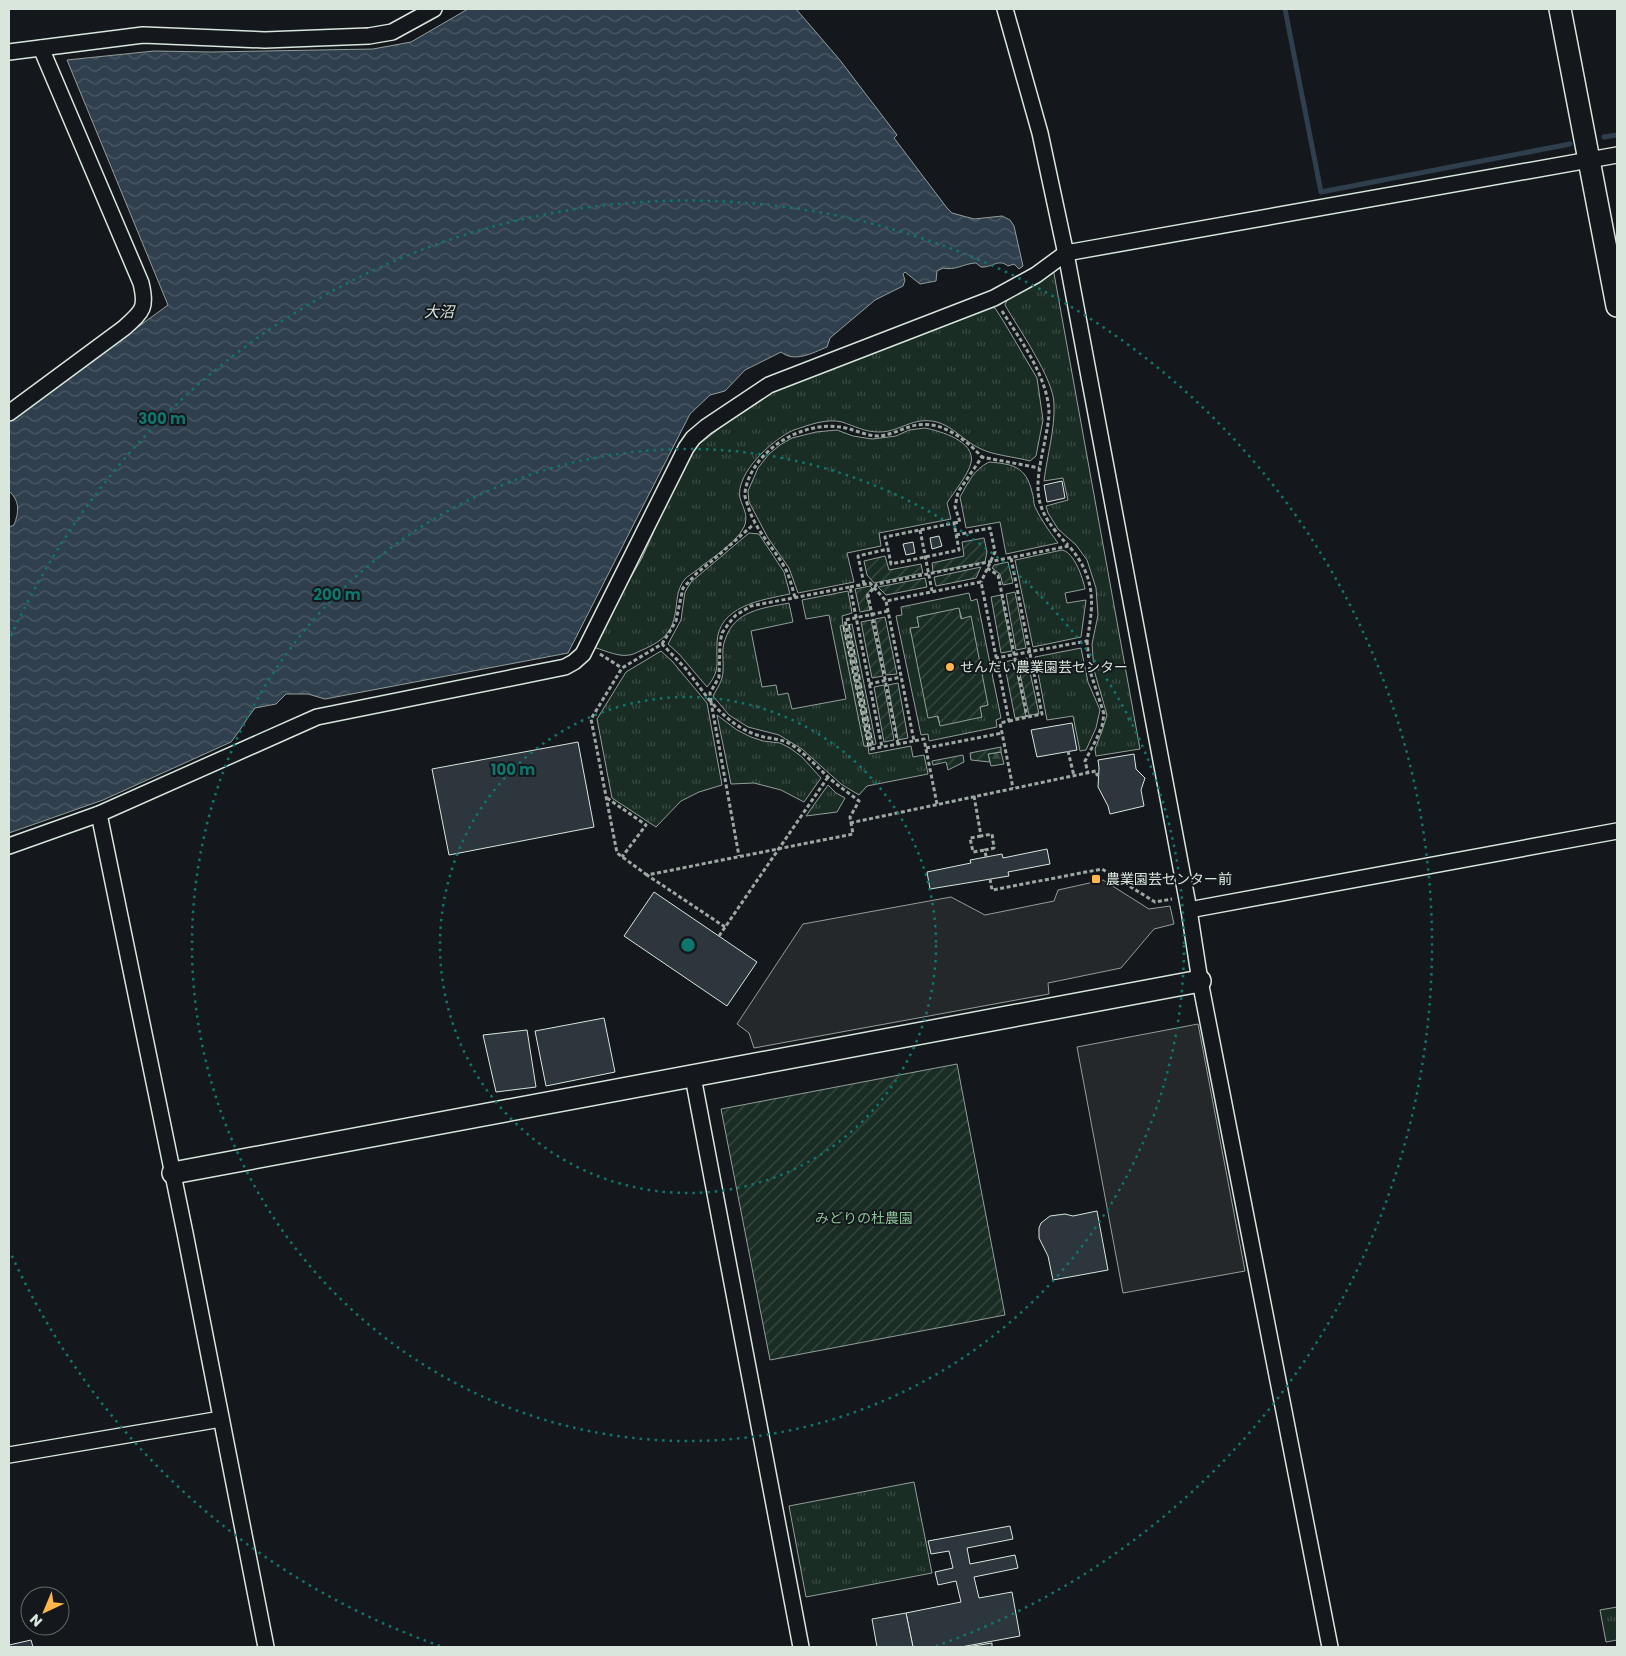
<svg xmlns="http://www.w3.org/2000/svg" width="1626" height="1656" viewBox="0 0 1626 1656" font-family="Poppins,'Noto Sans JP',sans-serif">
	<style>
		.grass { fill: url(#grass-tufts); stroke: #939e99; fill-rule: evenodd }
		.forest { fill: url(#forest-firs); stroke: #939e99 }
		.garden { fill: url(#garden-furrows); stroke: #939e99 }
		.parking { fill: #24282b; stroke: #939e99 }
		.water { fill: url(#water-waves); stroke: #939e99 }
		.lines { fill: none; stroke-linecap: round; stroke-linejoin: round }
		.stream { stroke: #2f3f4d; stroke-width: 5 }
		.building { fill: #2c363c; stroke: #d8e6dc }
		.street-casing { stroke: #d8e6dc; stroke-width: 18 }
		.secondary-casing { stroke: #d8e6dc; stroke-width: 24 }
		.path { stroke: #9da8a2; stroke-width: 3; stroke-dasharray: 4 2.5; stroke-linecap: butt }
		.street { stroke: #14181c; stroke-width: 15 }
		.secondary { stroke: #14181c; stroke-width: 21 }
		.fence { stroke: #d8e6dc; stroke-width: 1; stroke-dasharray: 6 2.5; stroke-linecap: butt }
		.ring { fill: none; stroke: #0f766e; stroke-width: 2.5; stroke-dasharray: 2.5 5 }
		.poi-dot { fill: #ffb74d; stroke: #14181c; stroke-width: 2 }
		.labels { text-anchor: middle; stroke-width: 4; stroke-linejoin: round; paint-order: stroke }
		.poi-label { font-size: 14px; fill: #d8e6dc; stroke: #14181c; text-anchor: start }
		.park-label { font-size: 14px; fill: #8ac095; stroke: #14181c }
		.water-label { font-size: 15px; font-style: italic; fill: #d8e6dc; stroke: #14181c }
		.centre { fill: #0f766e; stroke: #14181c; stroke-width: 2.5 }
		.ring-label { font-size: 15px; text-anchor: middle; font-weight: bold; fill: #0f766e; stroke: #14181c; stroke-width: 4; stroke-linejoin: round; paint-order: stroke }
	</style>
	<defs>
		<pattern id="grass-tufts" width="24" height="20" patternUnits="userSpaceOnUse" patternTransform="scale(1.25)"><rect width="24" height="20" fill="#1a2d24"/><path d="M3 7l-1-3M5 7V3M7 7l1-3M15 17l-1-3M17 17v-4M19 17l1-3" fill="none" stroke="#3b4b43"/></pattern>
		<pattern id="forest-firs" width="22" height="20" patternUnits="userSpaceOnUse" patternTransform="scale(1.25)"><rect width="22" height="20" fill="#1a2d24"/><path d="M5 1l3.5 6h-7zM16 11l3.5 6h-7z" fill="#3b4b43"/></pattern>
		<pattern id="garden-furrows" width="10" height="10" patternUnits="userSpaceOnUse" patternTransform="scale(1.25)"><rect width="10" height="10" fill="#1a2d24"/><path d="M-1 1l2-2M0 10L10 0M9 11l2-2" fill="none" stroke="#3b4b43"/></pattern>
		<pattern id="water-waves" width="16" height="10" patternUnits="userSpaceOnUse" patternTransform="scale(1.25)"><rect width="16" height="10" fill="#2f3f4d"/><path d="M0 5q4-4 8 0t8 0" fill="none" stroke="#4c5b66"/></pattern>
	</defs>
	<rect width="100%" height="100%" fill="#14181c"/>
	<!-- grass -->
	<g class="grass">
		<path d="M1053,268L1140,749L1096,756L1095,749L1102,731L1107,715L1094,670L1092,644L1098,615L1096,588L1087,560L1076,545L1058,529L1048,513L1046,506L1068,500L1063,478L1044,481C1047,456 1055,430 1054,404C1054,379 1018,328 1005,305L1008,298Z"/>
		<path d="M988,306L995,308L1004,322L1037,378L1043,420L1036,456L1030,461C1016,457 991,455 979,448C964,441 954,427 937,422C912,416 901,432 879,432C865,432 854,426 842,422C827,418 809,425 794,430C774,438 735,473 740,498C743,508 749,516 744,527C735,545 712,557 697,570C693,573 688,576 685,579C675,591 678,605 674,619C670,637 656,644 640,651C637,652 633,655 629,655C619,657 606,651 596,648L595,639L642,558L673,488L693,449L770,389Z"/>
		<path d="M925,428C940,431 976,441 971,463C968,475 954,492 947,503L951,519L879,533L881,546L847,553L854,582L798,593L789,568L768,538L749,502L748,491L758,468L769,454L780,445L792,438L816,432L837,430L853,436L872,439L896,436L909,430Z"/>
		<path d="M989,462C1012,464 1026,466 1032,492C1034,497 1033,502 1035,507C1041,520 1050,532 1058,543L1006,554L1000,522L966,528L960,497C968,483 973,470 989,462Z"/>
		<path d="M749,533L759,534L784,572L790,594C761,600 718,606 717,643C716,663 721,670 707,687L679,654L668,644L681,620L685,592L691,582Z"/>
		<path d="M1062,550C1074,552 1083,578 1085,589L1065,593L1067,603L1086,600L1081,637L1033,647L1015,560Z"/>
		<path d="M848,591L852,613L842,616L843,626H841L865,746H868L869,754L911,746L913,757L924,755L928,774L867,786L859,795L841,784L802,749L779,735L748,727L729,715L713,696C717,688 723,681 723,671C724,661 721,649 725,640C734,610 764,608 789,603L793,622L751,631L762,687L776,685L778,695L788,693L792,709L846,699L829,615L806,619L802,600Z"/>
		<path d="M969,593L971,601L977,599L1001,718L996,720L997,727L929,741L928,734L921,735L896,616L902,615L901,607ZM959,609L988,705L980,707L940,725L910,629L919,627L917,617Z"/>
		<path d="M1081,648L1088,682L1100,710L1096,728L1086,750L1080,751L1073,716L1047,720L1035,657Z"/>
		<path d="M661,651L672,661L707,703L722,785L699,792L681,801L656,827L612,798L597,719L626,672Z"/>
		<path d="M717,715L737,730L751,737L763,741L780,743L790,748L802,757L821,778L804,802L781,790L754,783L731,784Z"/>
		<path d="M828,785L836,793L845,798L837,812L806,816Z"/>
		<path d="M914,1482L932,1573L806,1597L789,1506Z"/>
		<path d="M1617,1607V1640L1606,1642L1600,1610Z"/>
	</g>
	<!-- forest -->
	<path class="forest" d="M1001,752L1004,764L991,766L988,754Z"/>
	<!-- garden -->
	<g class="garden">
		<path d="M984,538L987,552L985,562L933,572L932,563L964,556L962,542Z"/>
		<path d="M885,556L889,570L921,564L923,573L874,583L867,575L864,561Z"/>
		<path d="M1008,562L1013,583L1003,585L1000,574L992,568L994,565Z"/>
		<path d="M981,567L976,578L936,586L934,577Z"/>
		<path d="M925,578L927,587L886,595L878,587Z"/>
		<path d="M870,586L872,588L866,595L870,610L860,612L855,589Z"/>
		<path d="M1015,592L1026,648L1016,650L1006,594Z"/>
		<path d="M1001,595L1012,651L1001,653L991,597Z"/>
		<path d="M959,608L961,619L971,616L988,705L980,707L982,717L940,726L938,716L928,718L910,628L919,627L917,617Z"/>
		<path d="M885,617L897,674L886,675L875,619Z"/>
		<path d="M871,620L883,676L872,678L861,622Z"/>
		<path d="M852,624L876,744L872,745L848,625Z"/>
		<path d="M844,625L869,746H864L840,626Z"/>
		<path d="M1027,658L1039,714L1029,715L1017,660Z"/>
		<path d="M1014,660L1026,716L1015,718L1004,662Z"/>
		<path d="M898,683L908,738L898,740L888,685Z"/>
		<path d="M884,685L894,740L884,742L874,687Z"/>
		<path d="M1001,747V752L988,754L990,762L971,760L970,753Z"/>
		<path d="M963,755L964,762L948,770L946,762L933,765L932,761Z"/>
		<path d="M957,1064L1005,1315L770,1360L721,1109Z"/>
	</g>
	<!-- parking -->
	<g class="parking">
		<path d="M1103,880L1149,909L1170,906L1174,924L1154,929L1121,968L1048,983L1049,994L754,1048L749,1033L737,1024L803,924L951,897L985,915L1054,901L1058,890Z"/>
		<path d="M1198,1024L1245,1271L1123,1293L1077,1047Z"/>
	</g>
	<!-- water -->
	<path class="water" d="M468,9H796L839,59L897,135L894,138L947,208L952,213L974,219L1002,216L1010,220L1014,226L1023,266L1019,269L1014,264L1008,266C998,258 992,268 981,267L976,263C965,263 955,271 943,268L937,271L936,281L920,284L905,272L903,274L905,280L903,286L875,300L830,338L827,347C812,353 795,363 781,352L745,370L725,391L710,395L690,414L568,653L325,699L308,694H286L276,704L255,708C246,719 240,731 231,742L103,800L9,833V527L14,525C19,512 20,501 9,491V421L168,305L67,60L154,51L212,52L373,49L411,42Z"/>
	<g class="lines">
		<!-- stream -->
		<g class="stream">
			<path d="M1285,9L1321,192L1570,144"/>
			<path d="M1604,137L1617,135"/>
		</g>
	</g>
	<!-- building -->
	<g class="building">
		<path d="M1062,481L1065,498L1047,502L1044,485Z"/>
		<path d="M939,536L942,546L932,549L930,538Z"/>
		<path d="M913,542L915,553L906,555L903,544Z"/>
		<path d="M1072,723L1077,750L1037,757L1031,730Z"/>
		<path d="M578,742L594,827L449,855L432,769Z"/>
		<path d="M1134,754L1136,769L1145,778L1141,790L1144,806L1110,814L1108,806L1098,787L1099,768L1098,760Z"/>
		<path d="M1047,849L1050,864L1008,872L1009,876L930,889L927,872L971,863L970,860L1002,854L1003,858Z"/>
		<path d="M654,892L757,962L727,1006L624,936Z"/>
		<path d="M604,1018L615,1072L546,1086L535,1031Z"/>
		<path d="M527,1030L536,1087L496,1092L483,1035Z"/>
		<path d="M1097,1211L1108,1270L1053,1280L1048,1256L1039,1238V1228L1041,1223L1050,1216L1065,1214L1073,1216Z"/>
		<path d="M1010,1526L1013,1539L967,1548L970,1564L1015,1555L1018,1568L974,1577L979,1598L1012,1592L1020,1636L961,1647H913L906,1613L961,1602L956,1581L938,1585L935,1572L953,1568L949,1551L931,1554L928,1541Z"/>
		<path d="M906,1613L913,1647H877L872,1619Z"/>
		<path d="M31,1640L33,1647H9V1645Z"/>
		<path d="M992,1643V1647H967Z"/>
	</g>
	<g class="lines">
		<!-- street casing -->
		<g class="street-casing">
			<g id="street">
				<path d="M1005,9L1040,133L1067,259L1189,910L1200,981L1330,1647"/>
				<path d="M9,52L143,35L265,40L369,36L392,32L434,9"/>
				<path d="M9,413L124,328C143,311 147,308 141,283L41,48"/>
				<path d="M99,814L185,1233L266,1647"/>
				<path d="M9,846L99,814L317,717L565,667L574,662L583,654L686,448L693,438L706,427L769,385L994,298L1036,275L1066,253L1617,155"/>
				<path d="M1189,910L1617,831"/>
				<path d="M693,1077L801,1647"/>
				<path d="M9,1455L221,1419"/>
			</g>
		</g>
		<!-- secondary casing -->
		<g class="secondary-casing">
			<g id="secondary">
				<path d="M1560,9L1617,306"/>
				<path d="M173,1173L1200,981"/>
			</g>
		</g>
		<!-- path -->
		<g class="path">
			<path d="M1002,311C1020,339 1047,376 1049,411C1049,422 1046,434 1044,445C1034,492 1033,509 1068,545"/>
			<path d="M954,523L960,522L955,507L958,492L982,457L1039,468"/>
			<path d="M920,530L932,591"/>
			<path d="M956,535L990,528L995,552L981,582"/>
			<path d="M987,568L998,575L1027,717"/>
			<path d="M864,584L858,556L888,549L891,564L959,550L954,523L885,537L888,549"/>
			<path d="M850,587L870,583L886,601"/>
			<path d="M795,597C792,588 790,577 785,568C772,545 755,531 747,503C746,499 744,496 745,492C751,452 800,421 840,427C851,428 863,435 877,436C888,436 899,430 909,427C938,417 964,438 982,457"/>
			<path d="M888,611L845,620L871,749L914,741"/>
			<path d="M1087,641L1090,671L1104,714L1102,726L1096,740L1085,761L1088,773"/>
			<path d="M662,644L676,621L683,588L697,573L713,560L754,524"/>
			<path d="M600,654L622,668"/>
			<path d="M869,684L901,677"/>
			<path d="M711,702L710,693L719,677L720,643L722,633L729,623L736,615L751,606L850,587L882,747"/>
			<path d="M1009,721L1042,714L1011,558"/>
			<path d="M898,744L868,595L877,584L1069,546C1096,578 1094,602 1087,641L996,658"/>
			<path d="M926,748L1002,733"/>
			<path d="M1068,751L1074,776"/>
			<path d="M974,796L981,836L992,834L994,848L985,850L986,857"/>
			<path d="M607,798L646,825L622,857"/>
			<path d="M937,804L924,739L914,741L886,601L981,582L1009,721L1000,723L1013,788"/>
			<path d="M850,823L1096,771L1097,775L1099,774"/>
			<path d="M981,836L970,838L973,852L985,850"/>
			<path d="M647,875L617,853L591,719L622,668L662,644L686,669L710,701"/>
			<path d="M990,879L992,890L1102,869L1155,902L1172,899"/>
			<path d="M725,927L647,875L853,834L850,817L859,801C849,793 838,786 828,777C816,766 805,753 790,744C780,738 768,739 757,735C738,729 724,716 711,702L739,856"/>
			<path d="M719,936L828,777"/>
		</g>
		<!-- street -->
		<use href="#street" class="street"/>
		<!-- secondary -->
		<use href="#secondary" class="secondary"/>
		<!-- fence -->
		<g class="fence">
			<path d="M849,624L873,744"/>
			<path d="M843,626L868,746"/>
		</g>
	</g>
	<!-- distance rings -->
	<g class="ring">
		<circle cx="688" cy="945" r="248"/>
		<circle cx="688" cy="945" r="496"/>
		<path d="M440 1646A744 744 0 0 1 11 1254M11 636A744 744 0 1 1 936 1646"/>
	</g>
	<!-- markers -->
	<g class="poi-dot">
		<circle cx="950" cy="667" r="5"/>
		<rect x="1091" y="874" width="10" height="10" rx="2.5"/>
	</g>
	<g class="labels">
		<!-- poi labels -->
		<g class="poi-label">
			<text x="960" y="672">せんだい農業園芸センター</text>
			<text x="1106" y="884">農業園芸センター前</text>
		</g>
		<!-- park labels -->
		<g class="park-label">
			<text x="864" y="1223">みどりの杜農園</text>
		</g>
		<!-- water labels -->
		<g class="water-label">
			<text x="439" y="317">大沼</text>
		</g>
	</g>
	<circle cx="688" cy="945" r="8" class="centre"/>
	<g class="ring-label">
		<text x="162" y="424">300 m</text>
		<text x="337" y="600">200 m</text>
		<text x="513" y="775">100 m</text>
	</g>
	<!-- border -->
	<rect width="1626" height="1656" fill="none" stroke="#d8e6dc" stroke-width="20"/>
	<!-- north arrow -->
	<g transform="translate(45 1611) rotate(224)"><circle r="24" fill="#14181c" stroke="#626a69"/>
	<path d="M0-4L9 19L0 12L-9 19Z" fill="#ffb74d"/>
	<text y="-8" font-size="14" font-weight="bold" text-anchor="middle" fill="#d8e6dc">N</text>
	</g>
</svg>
